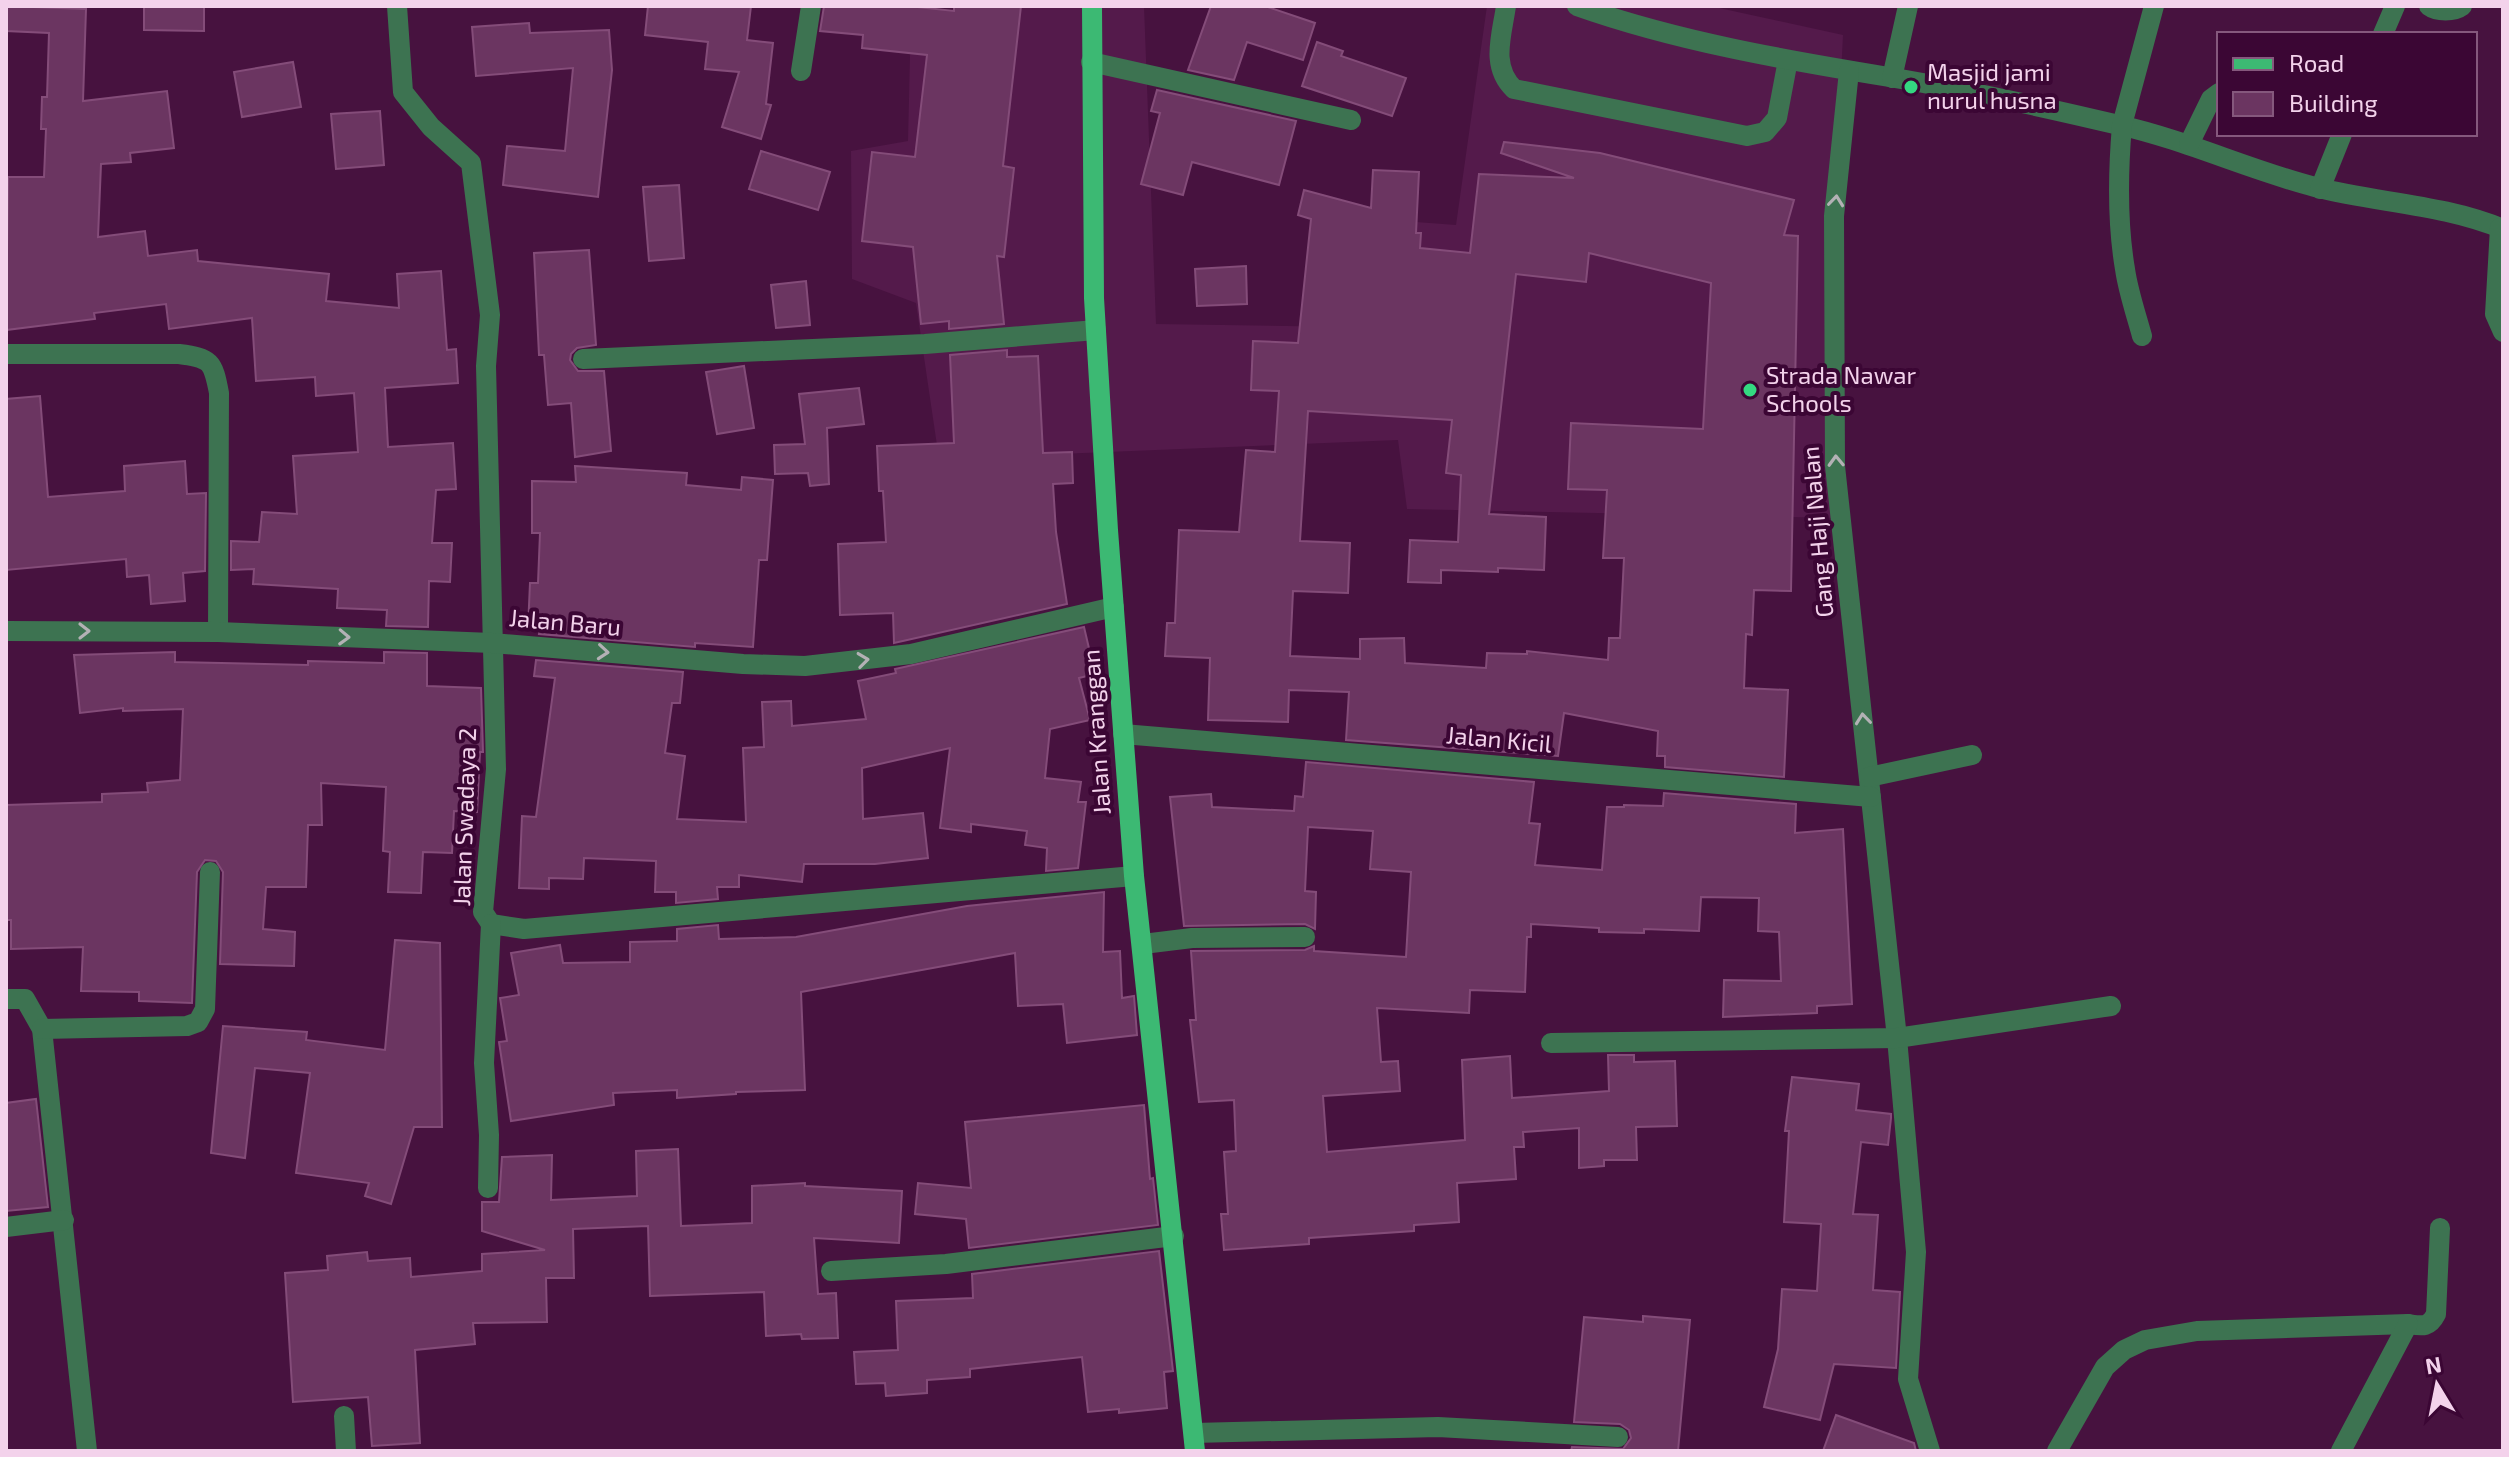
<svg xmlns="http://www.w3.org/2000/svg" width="2509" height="1457" viewBox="0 0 2509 1457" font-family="'Exo 2',sans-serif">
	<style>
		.built { fill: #541a4b }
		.building { fill: #6b3561; stroke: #844c79; stroke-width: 2; fill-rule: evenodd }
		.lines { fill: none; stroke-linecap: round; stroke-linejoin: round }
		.minor { stroke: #3d7351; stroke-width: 20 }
		.major { stroke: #3cb973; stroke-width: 20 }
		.oneway { stroke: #b3b1b5 }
		.poi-dot { fill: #34d881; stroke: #3b0634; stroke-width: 3 }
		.labels { text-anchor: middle; stroke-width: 8; stroke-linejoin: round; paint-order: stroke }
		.poi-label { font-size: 24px; fill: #f3d2eb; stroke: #3b0634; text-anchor: start }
		.street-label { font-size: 24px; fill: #f3d2eb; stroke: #3b0634 }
	</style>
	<rect width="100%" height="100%" fill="#47123f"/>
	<!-- built -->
	<path class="built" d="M997,6H1144L1156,324L1348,327L1363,218L1456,225L1487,6H1710L1843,35L1827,361L1842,518L1407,509L1398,440L939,459L916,303L852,279L851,151L908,141L911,14L996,23Z"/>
	<!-- building -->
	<g class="building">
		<path d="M6,6L86,9L83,101L167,91L174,148L130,153L131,162L101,164L98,237L145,231L148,256L197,250L198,261L329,274L326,301L399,308L397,274L441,271L447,350L456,349L458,383L385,388L388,447L453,443L456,489L436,490L432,543H452L450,582L429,581L428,627L386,626L387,610L337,608L338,589L253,584L254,569L231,570V541L259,542L262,512L297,514L293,456L358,452L354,393L316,396L315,377L256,381L252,318L169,329L166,304L94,313L95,319L6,330L8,177H44L46,129H41L42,97H47L49,33L6,31Z"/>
		<path d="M144,6H204V31L144,30Z"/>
		<path d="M648,6H751L747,40L773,43L766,104L771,105L761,139L722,127L739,72L705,69L708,42L645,35Z"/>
		<path d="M824,6H908L954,11V6H1021L1003,166L1014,168L1004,257L997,256L1004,324L949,329V321L921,324L913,247L862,241L872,152L915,157L927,55L862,48L863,35L820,31Z"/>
		<path d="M1211,6H1265L1315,23L1303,60L1247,42L1234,80L1188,70Z"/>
		<path d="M529,23L530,33L609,30L612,70L598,197L503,185L507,146L565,151L573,68L476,76L472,27Z"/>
		<path d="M1317,42L1343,51L1341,56L1406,78L1392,116L1302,86Z"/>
		<path d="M293,62L301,107L242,117L234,72Z"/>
		<path d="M1157,90L1296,121L1279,185L1192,162L1183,195L1141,184L1160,113L1151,111Z"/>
		<path d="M380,111L384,165L336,169L331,114Z"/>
		<path d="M1504,142L1600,153L1794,200L1784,235L1798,236L1791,591L1754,590L1752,635L1746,634L1744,688L1788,690L1784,777L1665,767V756H1657L1658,731L1564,713L1558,756L1346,740L1349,692L1289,690L1288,722L1208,720L1210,658L1165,656L1167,623H1175L1179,530L1239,532L1246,450L1275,452L1279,391L1251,390L1253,341L1298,343L1311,219L1298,215L1304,190L1371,208L1373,170L1419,172L1416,233H1421L1420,248L1470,253L1479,174L1574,178L1501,153ZM1589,253L1711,283L1703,429L1571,423L1568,489L1607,490L1603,558H1624L1620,638H1609L1608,660L1527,651V654L1487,653L1486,668L1405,663L1404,638L1360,639V659L1290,656L1293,591L1348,593L1350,543L1300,541L1308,411L1452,420L1446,473L1461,475L1458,542L1410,540L1408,582L1441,583V570L1498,572V568L1544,570L1546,517L1489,514L1516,274L1586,282Z"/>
		<path d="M761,151L830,172L818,210L749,189Z"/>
		<path d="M679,185L684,258L649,261L643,187Z"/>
		<path d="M589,250L596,345L577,348L571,354L570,360L578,371H604L611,451L575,457L571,403L548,405L544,355H539L534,253Z"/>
		<path d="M1246,266L1247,304L1197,306L1195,269Z"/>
		<path d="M806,281L810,325L776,328L771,285Z"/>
		<path d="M1007,350V357L1038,356L1043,453L1072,452L1073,483L1053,484L1056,532L1067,604L894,643L893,613L840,615L838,544L886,542L883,491H879L877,446L954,443L950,355Z"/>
		<path d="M744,366L754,428L717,434L706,372Z"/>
		<path d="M859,388L864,424L827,428L829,484L810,486L808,473L775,474L774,445L805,444L799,394Z"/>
		<path d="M40,396L48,497L125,491L124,466L185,461L187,494L206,493L205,571L183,573L185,601L151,604L149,575L127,577L126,559L6,570V399Z"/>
		<path d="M575,466L687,473L686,485L741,490L742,477L773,480L767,560H759L753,647L695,643V647L539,634L540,628H528L530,583H538L540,533H532V481L576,482Z"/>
		<path d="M1084,627L1095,674L1079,678L1090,720L1050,729L1045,778L1081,782L1078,802H1086L1078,868L1046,871L1047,848L1025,845L1027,831L971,824V832L940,828L950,748L862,768L863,819L923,813L928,858L875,864H804L802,882L739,875V887H717L718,899L676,903V892H655L656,861L584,858L583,879L549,878V889L519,888L522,816L536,817L555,678L534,676L536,660L683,672L680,703H672L665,753L685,756L677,819L746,822L743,748L764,747L762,702L791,701L792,726L866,719L858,681L896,673L895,669Z"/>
		<path d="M175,652V662L308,665V661L384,663V652L427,653V686L481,688L483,752H480L477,812L454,811L452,853L423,852L421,893L388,892L390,852L383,851L386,787L321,783L322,825H308L306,887H266L263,929L295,932L294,966L220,964L223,872L216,861L205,860L197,872L192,1003L139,1001V992L81,991L83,947L11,949V920H6V805L102,802V794L148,792L147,783L180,780L183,709L123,711V708L80,713L74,655Z"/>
		<path d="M1306,762L1534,782L1529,823L1540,824L1535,865L1602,870L1607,807H1624V805L1663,806L1664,793L1796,804L1795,833L1843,829L1852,1004L1817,1006V1013L1723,1017L1724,980L1781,981L1779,932L1758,931L1759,898L1701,897L1699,931L1644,929V933L1599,932V928L1531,924V937H1527L1525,992L1470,990L1469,1013L1377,1008L1381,1062L1398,1061L1400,1091L1323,1096L1327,1152L1465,1140L1462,1060L1510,1056L1512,1098L1609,1091L1608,1055H1634V1062L1675,1061L1677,1126L1636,1127L1637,1160H1604V1166L1579,1168V1128L1523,1132L1524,1147H1514L1516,1179L1457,1183L1459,1222L1414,1225V1231L1309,1238V1244L1224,1250L1221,1214H1228L1224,1152L1236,1151L1234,1100L1199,1102L1190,1020H1196L1191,951L1305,950L1314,946V951L1406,957L1411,872L1370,869L1373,831L1308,827L1305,891L1316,892L1315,929L1305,924L1184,926L1170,797L1211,794L1212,807L1294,811L1295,796L1303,797Z"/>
		<path d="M1104,892L1103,952L1120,951L1122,998L1134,996L1137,1035L1067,1043L1063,1004L1018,1006L1015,953L801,992L805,1090L736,1092V1094L677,1098V1090L613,1093L614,1105L511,1121L499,1042L507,1041L500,998L519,995L511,953L560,945L563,963L630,962V942L677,941V929L718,925L719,939L796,937L967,906Z"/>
		<path d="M395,940L440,943L442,1127H414L391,1204L365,1196L369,1183L296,1173L310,1073L255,1068L245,1158L211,1153L223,1026L307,1032L306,1040L385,1050Z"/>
		<path d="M1792,1077L1859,1084L1856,1110L1891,1114V1118L1888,1145L1861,1142L1853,1214L1878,1215L1873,1290L1900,1292L1896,1368L1834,1364L1820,1420L1764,1407L1778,1349L1782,1289L1817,1291L1821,1224L1784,1222L1789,1131H1785Z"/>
		<path d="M36,1099L48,1207L6,1211V1103Z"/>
		<path d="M1144,1105L1150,1179L1153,1178L1158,1225L969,1248L966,1219L915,1214L918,1183L971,1188L965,1122Z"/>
		<path d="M678,1149L681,1226L752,1223V1186L805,1183V1186L902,1191L899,1243L814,1238L818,1294L836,1293L838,1338L802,1339L801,1334L766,1336L764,1292L650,1296L648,1226L573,1229L574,1278H546L547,1322L473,1323L475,1344L415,1350L420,1443L372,1446L368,1397L293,1402L285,1273L328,1270L327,1256L367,1252L368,1261L410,1258L411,1277L482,1271V1254L545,1250L482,1231V1202H499L502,1157L552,1155L551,1200L637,1196L636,1151Z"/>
		<path d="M1159,1251L1173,1371L1164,1372L1167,1408L1119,1413V1409L1088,1412L1082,1357L970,1369V1377L927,1380V1393L886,1396L885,1383L856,1384L854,1352L898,1350L896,1301L973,1298L972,1274Z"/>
		<path d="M1643,1316L1690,1320L1678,1451H1571L1572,1447L1623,1449L1631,1438L1629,1430L1620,1424L1574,1422L1584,1317L1643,1322Z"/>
		<path d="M1836,1415L1914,1443L1916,1451H1823Z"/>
	</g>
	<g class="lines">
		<!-- minor -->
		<g class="minor">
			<path d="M397,6L403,92L431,127L471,163L490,315L486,366L496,769L483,912L491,924L524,929L1134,876"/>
			<path d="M1506,6C1502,35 1490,66 1514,89L1747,136L1765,132L1777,118L1788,60"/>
			<path d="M1577,6C1676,41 1785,60 1889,77C1966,90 2043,107 2119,125C2186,140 2249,170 2315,187C2377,203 2443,204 2503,229"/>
			<path d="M2429,6C2437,12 2454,12 2462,6"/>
			<path d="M2383,34L2395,6"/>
			<path d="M1091,62L1351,120"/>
			<path d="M801,71L811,6"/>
			<path d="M1849,71L1834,216L1835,466L1897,1038L1916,1252L1908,1379L1930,1451"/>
			<path d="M1892,78L1908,6"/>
			<path d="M2189,144L2211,99L2219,93"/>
			<path d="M2320,189L2342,134"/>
			<path d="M2500,228L2495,314L2503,332"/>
			<path d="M2142,336C2136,314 2128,291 2125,269C2117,222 2118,172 2122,125L2154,6"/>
			<path d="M6,354H179C211,358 213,361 219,393L218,632"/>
			<path d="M583,359L925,344L1096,330"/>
			<path d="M6,631L218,632L492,643L743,664L805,666L911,654L1114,607"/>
			<path d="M1123,734L1871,797"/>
			<path d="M1869,777L1972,755"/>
			<path d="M1143,944L1192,938L1305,937"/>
			<path d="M6,999H25L42,1029L87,1451"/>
			<path d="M42,1029L187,1026L198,1022L205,1009L210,872"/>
			<path d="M1551,1043L1897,1038L2111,1006"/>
			<path d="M488,1188L489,1135L484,1063L491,924"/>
			<path d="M6,1227L64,1220"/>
			<path d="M831,1271L946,1264L1174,1236"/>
			<path d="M344,1416L346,1451"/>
			<path d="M1194,1433L1438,1427L1618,1437"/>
			<path d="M2057,1451L2105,1367L2124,1350L2145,1340L2197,1331L2408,1324C2422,1326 2429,1328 2436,1314L2440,1228"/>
			<path d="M2341,1451L2408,1324"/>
		</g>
		<!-- major -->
		<path class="major" d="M1092,6L1094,298L1108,530L1134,876L1195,1451"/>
	</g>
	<!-- one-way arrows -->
	<defs><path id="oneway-chevron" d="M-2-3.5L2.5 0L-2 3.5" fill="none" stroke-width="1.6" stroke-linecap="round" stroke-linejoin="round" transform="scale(2)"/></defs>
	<g class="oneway">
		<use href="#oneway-chevron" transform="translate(1836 201) rotate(-84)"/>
		<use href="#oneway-chevron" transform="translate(1836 461) rotate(-92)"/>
		<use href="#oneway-chevron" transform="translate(84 631)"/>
		<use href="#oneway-chevron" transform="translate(344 637) rotate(2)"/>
		<use href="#oneway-chevron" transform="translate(603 652) rotate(5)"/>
		<use href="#oneway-chevron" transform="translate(863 660) rotate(-7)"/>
		<use href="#oneway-chevron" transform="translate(1863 719) rotate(-96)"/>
	</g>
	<!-- markers -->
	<g class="poi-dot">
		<circle cx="1911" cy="87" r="8"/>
		<circle cx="1750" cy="390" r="8"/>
	</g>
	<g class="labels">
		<!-- poi labels -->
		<g class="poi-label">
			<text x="1927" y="81">Masjid jami<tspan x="1927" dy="28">nurul husna</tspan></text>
			<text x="1766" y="384">Strada Nawar<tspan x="1766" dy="28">Schools</tspan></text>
		</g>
		<!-- street labels -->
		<g class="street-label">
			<text transform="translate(1818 532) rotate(-95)" y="8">Gang Haji Nalan</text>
			<text transform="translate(565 623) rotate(5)" y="8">Jalan Baru</text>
			<text transform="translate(1097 732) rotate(-94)" y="8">Jalan Kranggan</text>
			<text transform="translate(1499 740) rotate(5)" y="8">Jalan Kicil</text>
			<text transform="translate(465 817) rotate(-88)" y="8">Jalan Swadaya 2</text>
		</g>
	</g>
	<!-- border -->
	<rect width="2509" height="1457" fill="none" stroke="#f3d2eb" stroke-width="16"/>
	<!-- legend -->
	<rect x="2217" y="32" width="260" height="104" fill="#3b0634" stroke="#85587d" stroke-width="2"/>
	<rect x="2233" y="58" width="40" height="12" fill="#3cb973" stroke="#85587d" stroke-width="2"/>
	<text x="2289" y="72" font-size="24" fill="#f3d2eb">Road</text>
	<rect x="2233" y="92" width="40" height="24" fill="#6b3561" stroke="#85587d" stroke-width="2"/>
	<text x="2289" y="112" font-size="24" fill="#f3d2eb">Building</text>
	<!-- north arrow -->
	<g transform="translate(2437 1385) rotate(350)" stroke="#3b0634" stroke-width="6" paint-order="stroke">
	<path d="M0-6L14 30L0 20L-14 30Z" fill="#f3d2eb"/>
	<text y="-12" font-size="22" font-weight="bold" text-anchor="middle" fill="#f3d2eb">N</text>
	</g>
</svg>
